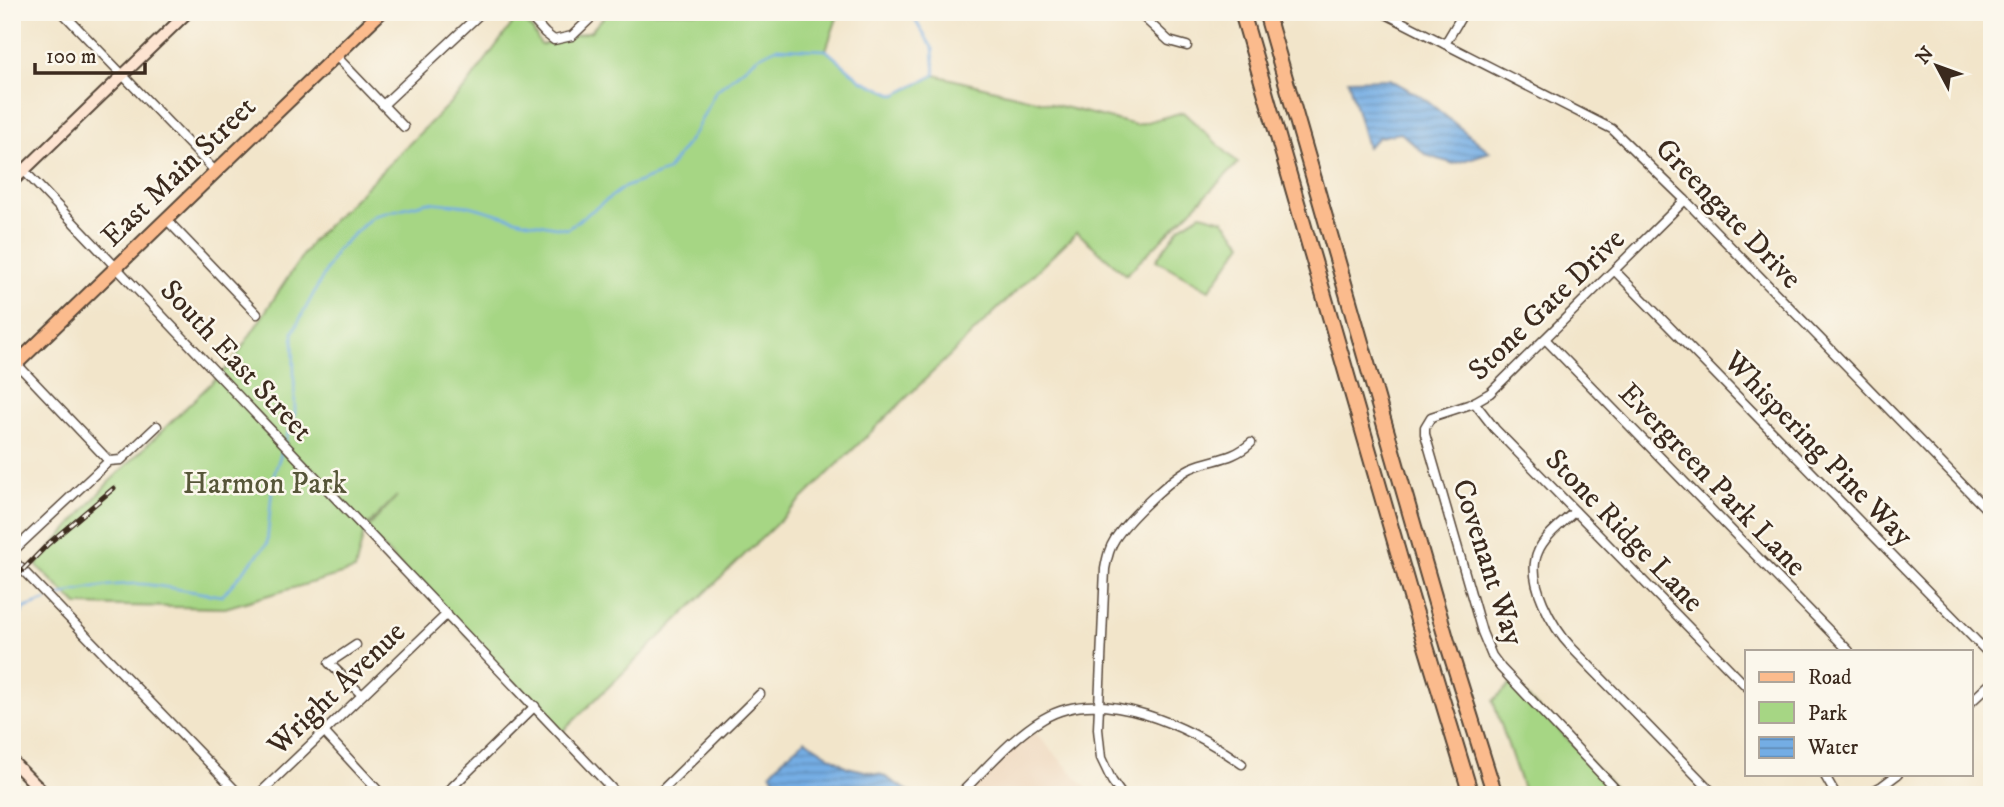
<svg xmlns="http://www.w3.org/2000/svg" width="2004" height="807" viewBox="0 0 2004 807" font-family="'IM FELL DW Pica',serif">
	<style>
		.built { fill: #eed6bb }
		.green { fill: #a6d684; stroke: #708051; stroke-width: 2 }
		.water { fill: url(#water-rules); stroke: #586c81; stroke-width: 2 }
		.lines { fill: none; stroke-linecap: round; stroke-linejoin: round }
		.stream { stroke: #74ade4; stroke-width: 2.5 }
		.street-casing { stroke: #564638; stroke-width: 11 }
		.secondary-casing { stroke: #564638; stroke-width: 14 }
		.primary-casing { stroke: #564638; stroke-width: 16 }
		.highway-casing { stroke: #564638; stroke-width: 18 }
		.street { stroke: #fff; stroke-width: 8 }
		.secondary { stroke: #fde4d1; stroke-width: 10 }
		.primary { stroke: #fbbb8d; stroke-width: 12 }
		.highway { stroke: #fbbb8d; stroke-width: 14 }
		.rail-casing { stroke: #3b2a1e; stroke-width: 5 }
		.rail { stroke: #fbf7ec; stroke-width: 2.5; stroke-dasharray: 8; stroke-linecap: butt }
		.labels { text-anchor: middle; stroke-width: 5; stroke-linejoin: round; paint-order: stroke }
		.street-label { font-size: 30px; fill: #3b2a1e; stroke: #fbf7ec }
		.park-label { font-size: 30px; fill: #565538; stroke: #fbf7ec }
	</style>
	<defs>
		<pattern id="water-rules" width="6" height="5" patternUnits="userSpaceOnUse" patternTransform="scale(1.75)"><rect width="6" height="5" fill="#74ade4"/><path d="M0 2.5h6" fill="none" stroke="#608db8"/></pattern>
	</defs>
	<rect width="100%" height="100%" fill="#fbf7ec"/>
	<filter id="ink" filterUnits="userSpaceOnUse"><feTurbulence type="fractalNoise" baseFrequency=".0143" numOctaves="2"/><feDisplacementMap in="SourceGraphic" scale="14" xChannelSelector="R" yChannelSelector="G"/><feConvolveMatrix kernelMatrix="1 2 1 2 8 2 1 2 1" color-interpolation-filters="sRGB"/></filter>
	<filter id="wash" filterUnits="userSpaceOnUse"><feTurbulence type="fractalNoise" baseFrequency=".00686" numOctaves="4" result="noise"/><feDisplacementMap in="SourceGraphic" scale="28" xChannelSelector="R" yChannelSelector="G"/><feGaussianBlur stdDeviation="1.57" result="paint"/><feColorMatrix in="noise" values="0 0 0 0 0 0 0 0 0 0 0 0 0 0 0 0 0 1.4 0 .05"/><feComposite in="paint" operator="in"/></filter>
	<g filter="url(#wash)">
		<rect width="100%" height="100%" fill="#f2e5ca"/>
		<!-- built -->
		<path class="built" d="M1030,727L1093,795H959Z"/>
		<!-- green -->
		<g class="green">
			<path d="M608,12H839L826,50L861,80L896,95L935,75L1136,125L1183,112L1238,163L1126,275L1077,232L561,733L366,530L397,496L365,528L355,570L225,608L77,605L36,565L108,483L231,364L312,241L465,88L518,16L532,29L541,45L591,31Z"/>
			<path d="M1201,214L1223,220L1243,243L1209,290L1156,260L1180,227Z"/>
			<path d="M1513,682L1622,795H1525L1493,701Z"/>
		</g>
		<!-- water -->
		<g class="water">
			<path d="M1389,79L1422,97L1490,152L1454,164L1426,155L1401,133L1379,137L1367,147L1348,80Z"/>
			<path d="M805,740L847,767L882,775L915,795H789L770,773L786,756Z"/>
		</g>
		<g class="lines">
			<!-- stream -->
			<g class="stream">
				<path d="M54,598C77,589 127,581 151,585C175,588 198,593 222,596L267,544L273,477L295,413L293,332L337,250L373,216L428,202L470,206L523,221L567,229L623,188L667,171L695,132L716,91L758,57L776,48L826,50L861,80L896,95L935,75L933,49L910,12"/>
				<path d="M12,628L25,608L47,600"/>
			</g>
		</g>
	</g>
	<g filter="url(#ink)">
		<g class="lines">
			<!-- street casing -->
			<g class="street-casing">
				<g id="street">
					<path d="M62,12L215,171"/>
					<path d="M526,12L545,33L554,40L572,36L597,12"/>
					<path d="M1138,12L1169,41L1187,46"/>
					<path d="M1382,12L1612,129L1685,200L1992,515"/>
					<path d="M1445,44L1464,12"/>
					<path d="M336,56L404,127"/>
					<path d="M383,105L482,12"/>
					<path d="M12,158L618,795"/>
					<path d="M166,219L257,314"/>
					<path d="M1615,271L1992,657"/>
					<path d="M1545,339L1849,651"/>
					<path d="M15,362L109,461"/>
					<path d="M1474,402L1495,429L1747,687"/>
					<path d="M1575,511C1563,523 1544,536 1538,552C1525,580 1553,628 1572,648L1715,795"/>
					<path d="M12,552L109,461L121,460L157,426"/>
					<path d="M12,559L240,795"/>
					<path d="M356,645L329,663L362,695"/>
					<path d="M1971,702L1992,682"/>
					<path d="M324,732L382,795"/>
					<path d="M1824,774L1836,795"/>
					<path d="M258,795L447,614"/>
					<path d="M444,795L535,706"/>
					<path d="M657,795L760,694"/>
					<path d="M959,795C986,769 1011,738 1043,719C1101,683 1192,728 1242,764"/>
					<path d="M1122,795L1112,781L1101,758L1098,729L1105,569C1107,558 1109,548 1115,539C1128,519 1171,478 1191,468C1214,458 1231,461 1251,443"/>
					<path d="M1621,795L1501,668L1492,656L1482,632L1425,434V427L1431,417L1471,404L1490,393L1685,200"/>
					<path d="M1865,795L1882,786L1898,774"/>
				</g>
			</g>
			<!-- secondary casing -->
			<g class="secondary-casing">
				<g id="secondary">
					<path d="M12,182L188,12"/>
					<path d="M12,761L46,795"/>
				</g>
			</g>
			<!-- primary casing -->
			<g class="primary-casing">
				<path id="primary" d="M12,368L381,12"/>
			</g>
			<!-- highway casing -->
			<g class="highway-casing">
				<g id="highway">
					<path d="M1242,12L1411,597L1471,795"/>
					<path d="M1266,12L1448,645L1495,795"/>
				</g>
			</g>
			<!-- street -->
			<use href="#street" class="street"/>
			<!-- secondary -->
			<use href="#secondary" class="secondary"/>
			<!-- primary -->
			<use href="#primary" class="primary"/>
			<!-- highway -->
			<use href="#highway" class="highway"/>
			<!-- rail casing -->
			<g class="rail-casing">
				<path id="rail" d="M12,581L48,544L114,488"/>
			</g>
			<!-- rail -->
			<use href="#rail" class="rail"/>
		</g>
	</g>
	<g class="labels">
		<!-- street labels -->
		<g class="street-label">
			<text transform="translate(178 171) rotate(-44)" y="10">East Main Street</text>
			<text transform="translate(1729 213) rotate(46)" y="10">Greengate Drive</text>
			<text transform="translate(1546 304) rotate(-44)" y="10">Stone Gate Drive</text>
			<text transform="translate(237 360) rotate(47)" y="10">South East Street</text>
			<text transform="translate(1819 448) rotate(46)" y="10">Whispering Pine Way</text>
			<text transform="translate(1713 479) rotate(46)" y="10">Evergreen Park Lane</text>
			<text transform="translate(1625 530) rotate(46)" y="10">Stone Ridge Lane</text>
			<text transform="translate(1489 562) rotate(72)" y="10">Covenant Way</text>
			<text transform="translate(336 688) rotate(-44)" y="10">Wright Avenue</text>
		</g>
		<!-- park labels -->
		<g class="park-label">
			<text x="265" y="493">Harmon Park</text>
		</g>
	</g>
	<!-- margin -->
	<rect width="2004" height="807" fill="none" stroke="#fbf7ec" stroke-width="42"/>
	<!-- legend -->
	<rect x="1745" y="650" width="228" height="126" fill="#fbf7ec" stroke="#aea59a" stroke-width="2"/>
	<rect x="1759" y="672" width="35" height="10" fill="#fbbb8d" stroke="#aea59a" stroke-width="2"/>
	<text x="1808" y="684" font-size="21" fill="#3b2a1e">Road</text>
	<rect x="1759" y="702" width="35" height="21" fill="#a6d684" stroke="#aea59a" stroke-width="2"/>
	<text x="1808" y="720" font-size="21" fill="#3b2a1e">Park</text>
	<rect x="1759" y="737" width="35" height="21" fill="url(#water-rules)" stroke="#aea59a" stroke-width="2"/>
	<text x="1808" y="754" font-size="21" fill="#3b2a1e">Water</text>
	<!-- north arrow -->
	<g transform="translate(1937 66) rotate(311)" stroke="#fbf7ec" stroke-width="5" paint-order="stroke">
	<path d="M0-5L12 26L0 18L-12 26Z" fill="#3b2a1e"/>
	<text y="-10" font-size="19" font-weight="bold" text-anchor="middle" fill="#3b2a1e">N</text>
	</g>
	<!-- scale -->
	<path d="M35 63v10h110v-10" fill="none" stroke="#3b2a1e" stroke-width="3.5"/>
	<text x="46" y="63" font-size="21" fill="#3b2a1e" stroke="#fbf7ec" stroke-width="5" paint-order="stroke">100 m</text>
</svg>
